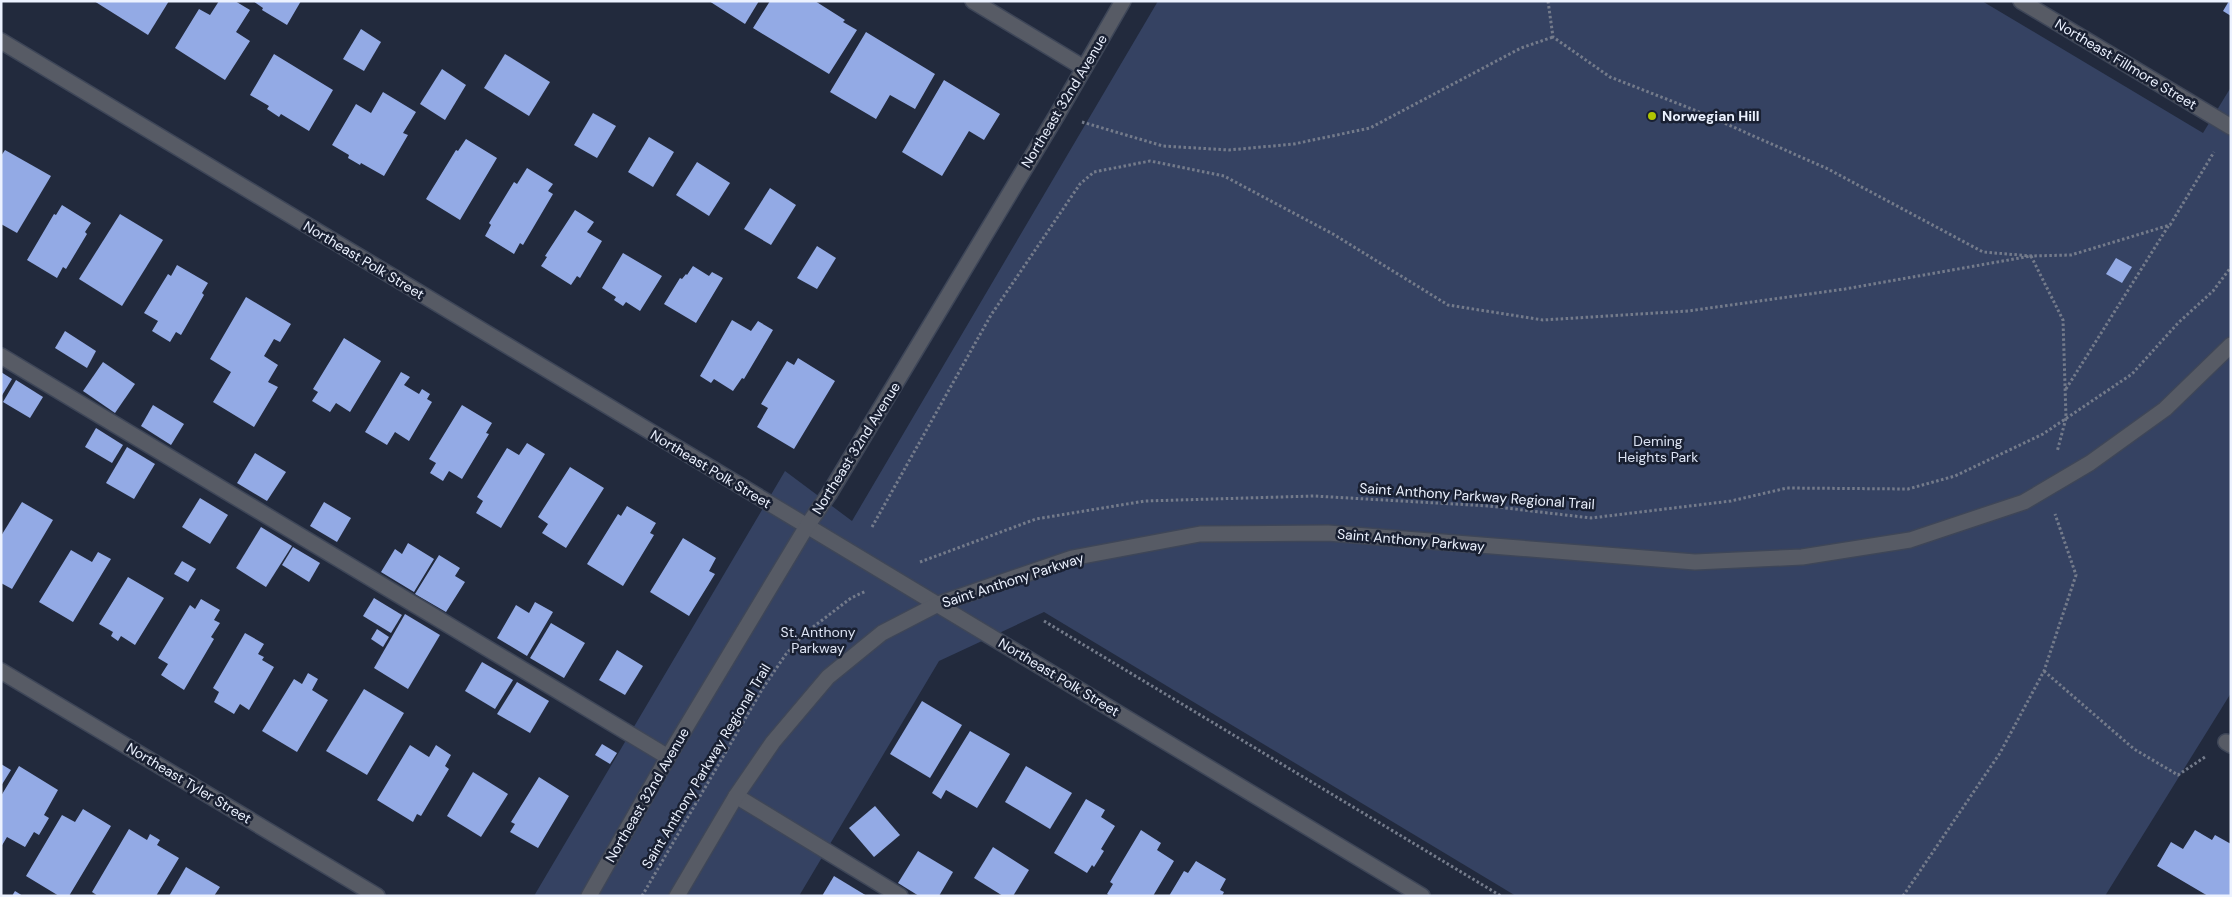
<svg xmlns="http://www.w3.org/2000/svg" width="2232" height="897" viewBox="0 0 2232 897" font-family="'DM Sans',sans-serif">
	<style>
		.green { fill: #354262 }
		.building { fill: #93aae5 }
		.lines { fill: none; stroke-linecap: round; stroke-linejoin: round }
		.minor-casing { stroke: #3e4658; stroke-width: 18 }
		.path { stroke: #747b8b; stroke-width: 3; stroke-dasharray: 2.5 2.5; stroke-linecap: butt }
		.minor { stroke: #575b65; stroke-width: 15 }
		.poi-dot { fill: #b0c502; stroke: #192032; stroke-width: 2 }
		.labels { text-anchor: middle; stroke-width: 5; stroke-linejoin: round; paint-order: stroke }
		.street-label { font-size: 14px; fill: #ecf2ff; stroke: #192032 }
		.poi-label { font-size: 14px; font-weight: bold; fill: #ecf2ff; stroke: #192032; text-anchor: start }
		.park-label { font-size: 14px; fill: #dce3f3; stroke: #192032 }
	</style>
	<rect width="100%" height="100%" fill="#222a3d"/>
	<!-- green -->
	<path class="green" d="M1158,1H1982L2203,133L2231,87V693L2105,896H1516L1044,612L939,661L799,896H534L785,471L852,521Z"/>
	<!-- building -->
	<g class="building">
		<path d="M94,1H169L148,35Z"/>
		<path d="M219,1H235L250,10L236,32L250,41L225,80L175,48L199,9L210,15Z"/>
		<path d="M253,1H301L287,25L262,10L263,8Z"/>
		<path d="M709,1H759L745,24Z"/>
		<path d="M770,1H815L845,20L843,22L857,30L829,74L753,28Z"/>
		<path d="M2229,1H2231V16L2223,11Z"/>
		<path d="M361,29L381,42L364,71L343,59Z"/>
		<path d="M866,32L935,74L915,109L890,95L876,119L830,92Z"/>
		<path d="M274,54L333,90L309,131L281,114L279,117L267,109L269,106L250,95Z"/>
		<path d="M505,54L550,82L529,116L484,88Z"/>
		<path d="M442,69L466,85L445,120L420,104Z"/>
		<path d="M944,80L1000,114L984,140L969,131L942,176L902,152Z"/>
		<path d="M383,92L416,112L403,133L408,135L384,176L361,163L360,165L348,158L349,155L332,145L356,104L371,113Z"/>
		<path d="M593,113L616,126L597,158L574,145Z"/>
		<path d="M649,137L674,152L653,187L628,172Z"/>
		<path d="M466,139L497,158L460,220L426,199L456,150L458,151Z"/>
		<path d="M5,150L51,176L17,233L1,224V156Z"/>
		<path d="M697,162L730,183L709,216L676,195Z"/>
		<path d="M527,168L553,184L548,191L553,194L523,245L520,243L514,254L485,236L491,225L489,223L514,182L517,184Z"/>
		<path d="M770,188L796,205L771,245L744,229Z"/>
		<path d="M62,205L91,223L85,232L87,234L66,269L63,267L57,278L27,260L54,214L56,215Z"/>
		<path d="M575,210L594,222L587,232L602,241L580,278L577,276L571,285L541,266L547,257L545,256Z"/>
		<path d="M120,214L163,240L122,306L79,279Z"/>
		<path d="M817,246L836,258L817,289L797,278Z"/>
		<path d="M623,253L662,276L640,311L626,302L623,306L614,300L616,297L602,288Z"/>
		<path d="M2116,258L2132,267L2122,283L2106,274Z"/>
		<path d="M177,265L208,283L202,293L204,295L181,335L176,332L170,342L152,331L158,321L144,313L168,274L171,276Z"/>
		<path d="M693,266L709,276L712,272L723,278L696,323L664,304L680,278L682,279L686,274L687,275Z"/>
		<path d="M246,297L291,324L280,342L274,339L264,356L278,365L268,382L278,387L254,427L213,402L231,372L210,359Z"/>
		<path d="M732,320L751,331L758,321L773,330L744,379L742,378L733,391L714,379L711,383L700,376Z"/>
		<path d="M65,331L96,351L87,368L55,348Z"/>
		<path d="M344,338L381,361L350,412L336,403L330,412L312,401L318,392L313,389Z"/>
		<path d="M798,358L835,381L794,449L757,427L768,408L761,404L787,361L794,365Z"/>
		<path d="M103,362L135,384L115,413L83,391Z"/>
		<path d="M1,372L12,379L1,397Z"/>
		<path d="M401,372L410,377L404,385L419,394L422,389L430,394L427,399L432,402L409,441L395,432L387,445L365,432Z"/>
		<path d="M16,380L43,397L30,418L3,402Z"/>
		<path d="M153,405L184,424L171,445L141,426Z"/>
		<path d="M462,405L492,423L486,433L489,434L462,479L449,471L443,481L430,473L436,463L429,459Z"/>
		<path d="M96,428L123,445L112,463L85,447Z"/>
		<path d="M527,443L545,454L501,528L476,513L483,501L477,497L507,448L519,455Z"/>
		<path d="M127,447L155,464L134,499L106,483Z"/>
		<path d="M255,453L286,472L267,501L237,483Z"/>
		<path d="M570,467L604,488L566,548L542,533L548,524L538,517Z"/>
		<path d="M200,498L228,515L210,544L182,527Z"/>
		<path d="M22,502L53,520L12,589L1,583V536Z"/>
		<path d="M324,502L351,518L337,542L310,526Z"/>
		<path d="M627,506L656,523L650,533L654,535L623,586L587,564L618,514L621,516Z"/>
		<path d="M261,527L292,546L266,587L236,568Z"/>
		<path d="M683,538L716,558L709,571L715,574L689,616L650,592Z"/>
		<path d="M408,543L434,559L414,592L381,572L395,549L402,554Z"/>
		<path d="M293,547L320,563L309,582L282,565Z"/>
		<path d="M71,550L92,562L98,552L111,559L73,622L39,602Z"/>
		<path d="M439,555L460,568L455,576L465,582L446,612L415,594Z"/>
		<path d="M182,561L196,569L188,582L174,574Z"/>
		<path d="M128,577L164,598L135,645L121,636L118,641L111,636L113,632L99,624Z"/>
		<path d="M374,598L402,615L391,633L363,616Z"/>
		<path d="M201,599L220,610L214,620L220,623L211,637L214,639L184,690L161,675L168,664L158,658L190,605L195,609Z"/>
		<path d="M535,602L553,612L527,656L497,638L516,605L529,613Z"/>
		<path d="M405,614L440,635L408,689L374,668Z"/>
		<path d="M551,623L585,643L564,678L530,658Z"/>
		<path d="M377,629L389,637L383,647L371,639Z"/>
		<path d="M245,633L264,644L258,654L264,657L262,660L274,667L249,710L240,704L234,714L214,702L219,692L213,688Z"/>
		<path d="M617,650L643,666L625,695L599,680Z"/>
		<path d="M482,662L513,680L495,709L465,691Z"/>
		<path d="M308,673L318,679L312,690L328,700L297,752L262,731L294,679L302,684Z"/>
		<path d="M517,682L549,701L530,733L497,714Z"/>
		<path d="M364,689L404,713L367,775L326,751Z"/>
		<path d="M922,701L962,725L930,778L890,754Z"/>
		<path d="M970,731L1010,754L977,808L946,790L941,799L932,793Z"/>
		<path d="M602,744L617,753L610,764L595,755Z"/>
		<path d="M410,745L429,757L436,745L451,755L445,766L449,769L421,816L417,814L413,822L377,800Z"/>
		<path d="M1,764L11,770L1,786Z"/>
		<path d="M19,766L58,790L44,815L49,818L39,835L34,832L25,847L7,837L1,847V796Z"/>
		<path d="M1026,766L1072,793L1050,829L1005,802Z"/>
		<path d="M473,772L508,794L481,837L447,816Z"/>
		<path d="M539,777L569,796L538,848L510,832L515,824L511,822Z"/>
		<path d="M1086,799L1105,810L1101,817L1115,826L1101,849L1104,851L1094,867L1092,865L1087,873L1054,853Z"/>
		<path d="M875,806L900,835L874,857L849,828Z"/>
		<path d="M83,809L111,826L69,896H59L26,876L62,815L75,822Z"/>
		<path d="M129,829L147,840L150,834L160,840L157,845L179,858L156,896H98L92,892Z"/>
		<path d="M1141,830L1161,843L1157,850L1174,861L1153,896H1110L1107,894L1113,884L1110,882Z"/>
		<path d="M2195,830L2212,840L2215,835L2231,844V896H2208L2157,866L2171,842L2183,849Z"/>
		<path d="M993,847L1029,870L1013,896H1003L974,878Z"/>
		<path d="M918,851L953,872L939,896H919L898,883Z"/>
		<path d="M1196,861L1226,879L1220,890L1224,892L1222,896H1169L1184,871L1188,873Z"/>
		<path d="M186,867L220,887L214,896H169Z"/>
		<path d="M834,876L867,896H822Z"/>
		<path d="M15,891L23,896H12Z"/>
	</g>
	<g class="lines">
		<!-- minor casing -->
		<g class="minor-casing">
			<g id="minor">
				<path d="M973,1L1084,68"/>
				<path d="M2021,1L2231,127"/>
				<path d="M1,41L1422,896"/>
				<path d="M1,356L668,757"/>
				<path d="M1,671L377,896"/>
				<path d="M2226,742L2231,745"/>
				<path d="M736,796L900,896"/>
				<path d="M589,896L668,757L807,526L829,494L1057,115L1123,1"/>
				<path d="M677,896L736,796L773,742L828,677L882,633L938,604L1072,558L1200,534L1328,533L1695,562L1802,557L1910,540L2024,502L2090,463L2165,409L2231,345"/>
			</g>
		</g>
		<!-- path -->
		<g class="path">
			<path d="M1548,1L1553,37L1610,77L1697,111L1828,169L1983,252L2031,256L2071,255L2170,225L2214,152"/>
			<path d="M1082,122L1163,146L1229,150L1294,144L1370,128L1521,48L1553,37"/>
			<path d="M2066,389L2169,225"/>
			<path d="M872,527L991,315L1080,184L1094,172L1150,161L1224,176L1333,234L1448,305L1543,320L1688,311L1845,289L2031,256L2063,320L2066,418L2057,452"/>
			<path d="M920,562L1036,519L1145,501L1314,496L1489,506L1591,518L1731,501L1787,488L1908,489L1955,476L2043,434L2132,374L2178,323L2213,291L2231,267"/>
			<path d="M1044,621L1501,896"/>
			<path d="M2044,671L2134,749L2178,775L2205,757"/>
			<path d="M642,896L763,688L786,654L804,634L851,598L866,591"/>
			<path d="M1903,896L2000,753L2044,671L2076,575L2055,514"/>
		</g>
		<!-- minor -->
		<use href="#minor" class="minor"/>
	</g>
	<!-- markers -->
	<circle class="poi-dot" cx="1652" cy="116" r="5"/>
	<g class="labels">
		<!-- street labels -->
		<g class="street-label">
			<text transform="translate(2126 64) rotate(31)" y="5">Northeast Fillmore Street</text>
			<text transform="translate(1064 101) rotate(-59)" y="5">Northeast 32nd Avenue</text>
			<text transform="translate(364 260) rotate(31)" y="5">Northeast Polk Street</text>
			<text transform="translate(856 448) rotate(-58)" y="5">Northeast 32nd Avenue</text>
			<text transform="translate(711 469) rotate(31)" y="5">Northeast Polk Street</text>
			<text transform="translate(1477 496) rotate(4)" y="5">Saint Anthony Parkway Regional Trail</text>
			<text transform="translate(1411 540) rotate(5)" y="5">Saint Anthony Parkway</text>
			<text transform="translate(1013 580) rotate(-18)" y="5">Saint Anthony Parkway</text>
			<text transform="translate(1059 677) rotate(31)" y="5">Northeast Polk Street</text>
			<text transform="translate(706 766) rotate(-59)" y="5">Saint Anthony Parkway Regional Trail</text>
			<text transform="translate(189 783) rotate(31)" y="5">Northeast Tyler Street</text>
			<text transform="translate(647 795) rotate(-60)" y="5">Northeast 32nd Avenue</text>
		</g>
		<!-- poi labels -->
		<g class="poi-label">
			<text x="1662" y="121">Norwegian Hill</text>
		</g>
		<!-- park labels -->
		<g class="park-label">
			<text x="1658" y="446">Deming<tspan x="1658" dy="16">Heights Park</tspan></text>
			<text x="818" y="637">St. Anthony<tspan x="818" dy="16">Parkway</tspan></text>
		</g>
	</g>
	<!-- border -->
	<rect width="2232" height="897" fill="none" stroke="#ecf2ff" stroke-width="5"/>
</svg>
